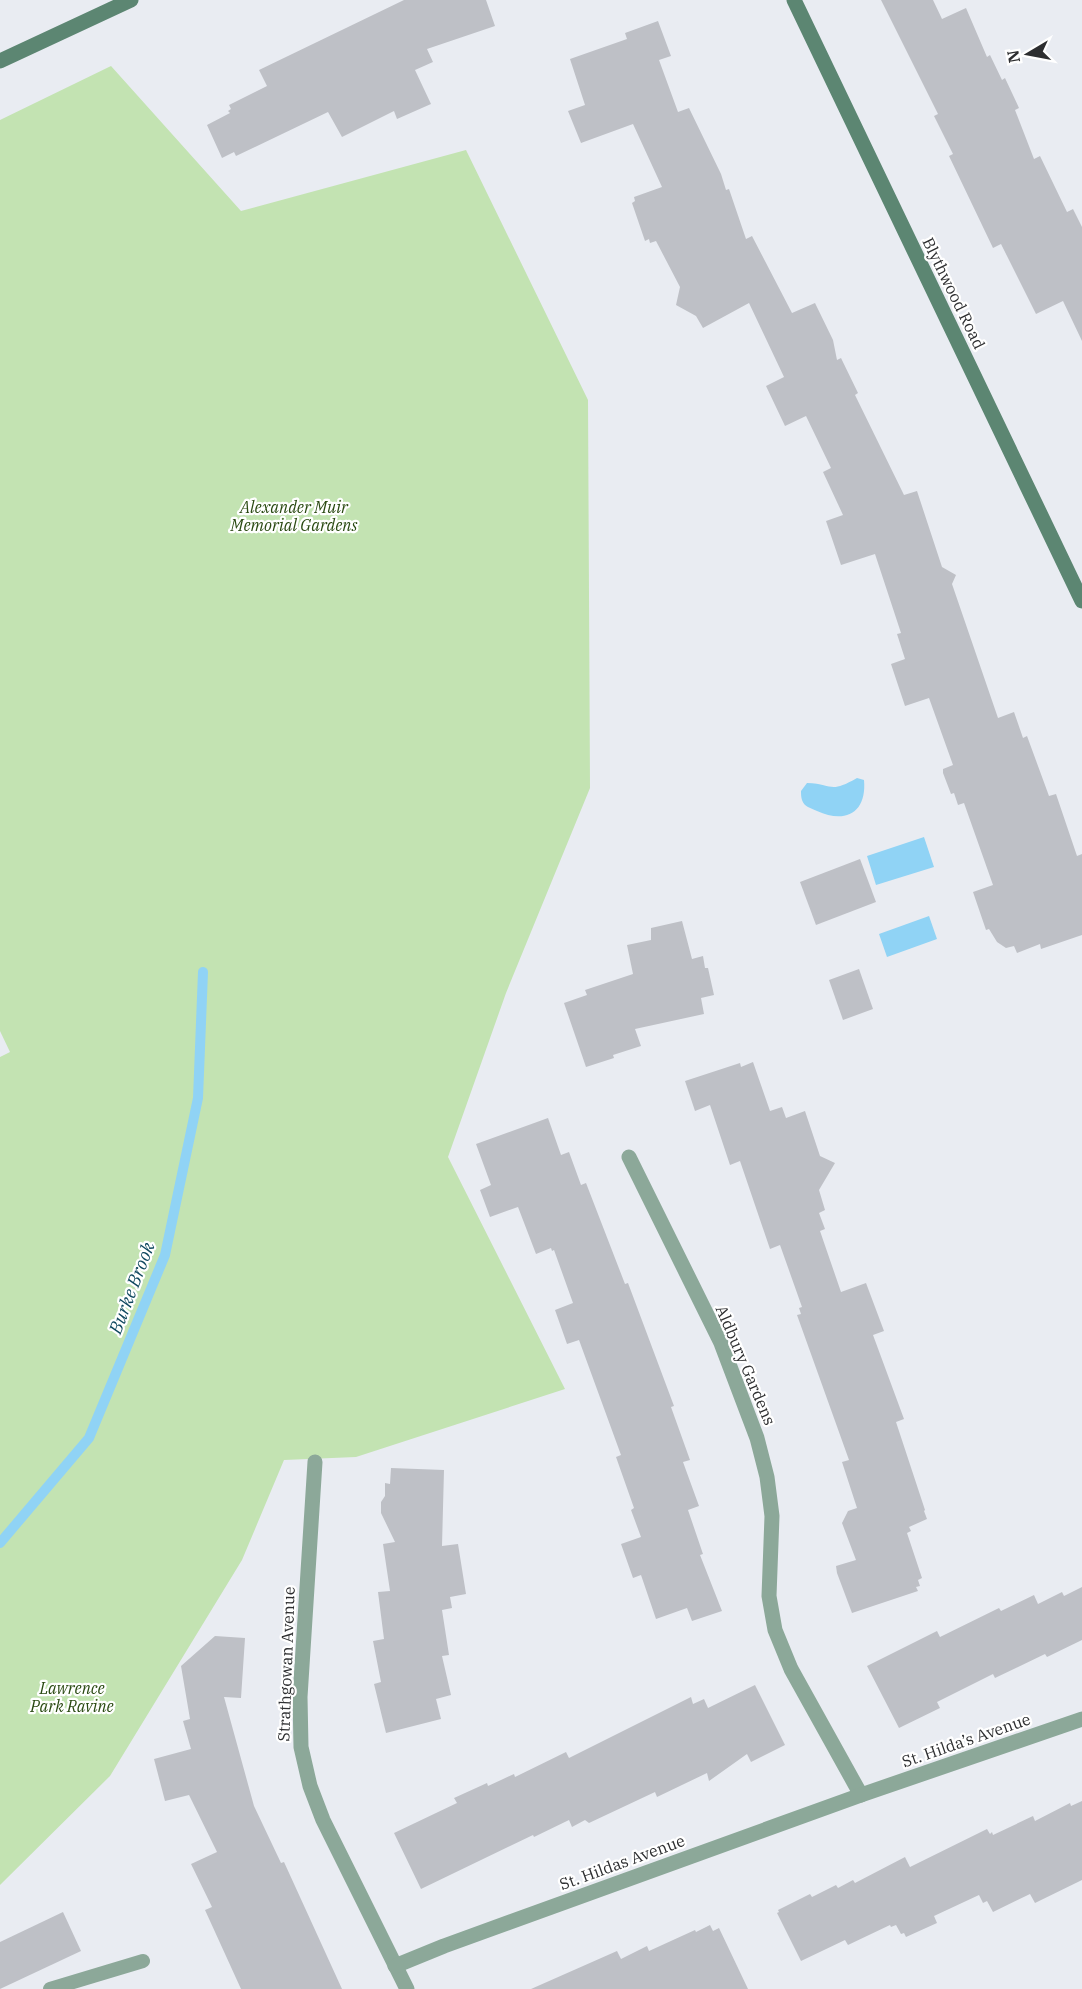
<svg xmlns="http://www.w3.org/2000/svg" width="1082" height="1989" viewBox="0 0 1082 1989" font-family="'IBM Plex Serif',serif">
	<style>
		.green { fill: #c3e3b2 }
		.water { fill: #90d3f5 }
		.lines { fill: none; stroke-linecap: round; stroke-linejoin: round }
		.stream { stroke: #90d3f5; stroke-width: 10 }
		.building { fill: #bec0c6 }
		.lane { stroke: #8ca899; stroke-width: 14 }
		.street { stroke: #8ca899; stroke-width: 15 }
		.secondary { stroke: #5c8672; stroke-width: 15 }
		.labels { text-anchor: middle; stroke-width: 4.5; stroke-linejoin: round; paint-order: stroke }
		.street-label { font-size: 16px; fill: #2d2e30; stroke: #fff }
		.park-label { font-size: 16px; font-style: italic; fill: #294911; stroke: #fff }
		.water-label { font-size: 18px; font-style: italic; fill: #0e475e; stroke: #fff }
	</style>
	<rect width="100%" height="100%" fill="#e9ecf2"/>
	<!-- green -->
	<path class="green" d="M111,66L241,211L466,150L588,400L590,788L506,993L448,1157L565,1389L356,1457L284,1460L242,1560L110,1776L0,1885V1057L10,1052L0,1031V120Z"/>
	<!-- water -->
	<g class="water">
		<path d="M857,778L864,780C867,813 845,824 817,811C811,808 804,807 802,800C801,797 801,794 801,791L807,783C834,784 829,794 857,778Z"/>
		<path d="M924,837L934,867L876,885L867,856Z"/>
		<path d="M929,916L937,939L887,957L879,934Z"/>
	</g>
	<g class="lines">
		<!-- stream -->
		<path class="stream" d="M0,1543L89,1438L165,1255L198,1098L203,972"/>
	</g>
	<!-- building -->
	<g class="building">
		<path d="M404,0H486L495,26L427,49L433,62L415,70L431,104L397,119L394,111L342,137L328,112L236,156L234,152L222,158L207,125L230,113L228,111L231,109L229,105L267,86L259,70Z"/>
		<path d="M881,0H933L942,19L966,8L987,57L990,55L1002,80L1005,78L1019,108L1015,110L1034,159L1040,156L1067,212L1073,209L1082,227V341L1063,301L1036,314L1001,244L993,248L949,156L953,154L934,116L938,114Z"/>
		<path d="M658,21L671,56L659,60L678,112L689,108L721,174L726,190L729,189L746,239L752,236L792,313L815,303L833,340L837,360L841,358L858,393L855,395L904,495L917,491L942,567L956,575L952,584L998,718L1014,712L1023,738L1027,736L1049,796L1056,794L1077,856L1082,854V935L1041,949L1040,944L1017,953L1014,946L1006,948L997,942L989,929L986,930L973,892L993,885L964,803L958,805L954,793L951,794L943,773V769L953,765L929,698L905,706L891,664L905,659L897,634L901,633L875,554L841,565L826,521L843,515L823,472L831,468L806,416L785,426L766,386L784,377L749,303L703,328L696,316L676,305L680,287L656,241L650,243L649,239L645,241L632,203L635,201L634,197L662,187L633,124L581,143L568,111L585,105L570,59L627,39L625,33Z"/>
		<path d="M860,859L876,902L816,925L800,882Z"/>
		<path d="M682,921L692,959L703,956L705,968H708L714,995L701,998L704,1014L635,1029L641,1046L613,1055L614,1058L586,1067L564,1003L587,995L585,990L633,974L627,945L651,940V928Z"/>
		<path d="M859,969L873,1009L843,1020L829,980Z"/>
		<path d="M753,1062L770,1111L782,1107L786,1118L805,1111L820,1156L835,1163L819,1190L825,1210L819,1213L825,1229L820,1231L841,1292L866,1283L884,1331L873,1335L904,1419L896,1422L925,1510L924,1511L927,1519L909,1527L911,1531L907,1533L922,1578L918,1580L920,1586L916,1587L918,1591L852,1613L837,1573L836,1566L856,1560L842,1523L848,1511L857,1508L842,1462L849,1460L797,1315L801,1314L799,1308L802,1307L780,1245L770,1249L740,1161L730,1165L710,1105L695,1111L685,1081L740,1063L741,1067Z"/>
		<path d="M548,1118L561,1155L569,1152L581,1185L586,1183L625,1284L628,1283L674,1406L671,1407L690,1460L683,1462L699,1506L688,1510L703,1554L700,1555L722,1611L692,1621L687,1608L656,1619L641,1575L633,1578L621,1544L641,1537L631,1510L634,1508L616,1457L621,1455L579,1340L567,1344L555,1310L573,1303L554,1250L552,1251L551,1248L536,1254L518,1207L490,1217L480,1190L491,1185L476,1144Z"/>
		<path d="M391,1468L444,1470L442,1546L458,1544L466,1594L450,1597L452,1608L442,1610L449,1655L442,1656L451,1695L436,1699L441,1719L386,1733L374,1684L381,1682L373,1641L384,1639L378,1592L390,1591L383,1544L395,1542L381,1513V1502L385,1496V1483L390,1484Z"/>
		<path d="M1082,1587V1640L1047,1657L1045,1654L995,1678L993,1674L937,1702L940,1708L899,1728L867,1666L937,1631L940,1637L999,1608L1001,1611L1034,1595L1038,1604L1062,1592L1064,1596Z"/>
		<path d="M215,1636L245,1638L241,1698L224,1697L254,1806L281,1863L284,1862L342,1989H241L205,1910L212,1907L191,1864L217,1852L189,1795L165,1801L154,1759L191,1749L183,1721L190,1719L181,1666Z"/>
		<path d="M755,1685L785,1745L751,1762L747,1754L709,1781L707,1773L657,1797L655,1792L589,1823L585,1820L572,1827L569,1820L534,1837L533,1835L421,1889L394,1833L457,1803L454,1798L487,1783L488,1786L514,1774L515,1777L566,1752L569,1758L691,1697L693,1704L704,1699L708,1708Z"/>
		<path d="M1082,1801V1880L1035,1903L1030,1894L993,1912L987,1901L983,1903L979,1895L934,1916L937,1923L906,1937L904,1933L901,1934L896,1925L891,1927L890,1925L848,1945L845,1940L801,1961L777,1913L779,1912L778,1910L810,1894L812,1897L836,1885L838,1888L853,1880L855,1883L905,1857L910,1867L987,1829L990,1834L992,1832L993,1835L1033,1816L1035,1821L1070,1803L1071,1806Z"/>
		<path d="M63,1912L81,1951L0,1989V1942Z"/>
		<path d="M710,1925L713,1931L719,1928L748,1989H531L617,1951L621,1959L647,1946L649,1951L695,1930L696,1932Z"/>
	</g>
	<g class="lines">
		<!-- lane -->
		<path class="lane" d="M50,1989L143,1961"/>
		<!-- street -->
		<g class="street">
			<path d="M629,1157L721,1343L757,1438L767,1477L772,1516L769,1596L775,1630L791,1669L861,1795"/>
			<path d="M315,1462L300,1697L301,1747L310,1786L323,1820L407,1989"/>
			<path d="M395,1966L444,1946L861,1795L1082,1719"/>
		</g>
		<!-- secondary -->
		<g class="secondary">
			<path d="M794,0L1082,601"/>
			<path d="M0,61L131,0"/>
		</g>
	</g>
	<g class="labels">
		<!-- street labels -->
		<g class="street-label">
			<text transform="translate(954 293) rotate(64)" y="6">Blythwood Road</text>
			<text transform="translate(746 1365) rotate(67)" y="6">Aldbury Gardens</text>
			<text transform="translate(286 1664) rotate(-88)" y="6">Strathgowan Avenue</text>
			<text transform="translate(966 1740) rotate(-19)" y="6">St. Hilda’s Avenue</text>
			<text transform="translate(622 1862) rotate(-20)" y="6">St. Hildas Avenue</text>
		</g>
		<!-- park labels -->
		<g class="park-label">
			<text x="294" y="513">Alexander Muir<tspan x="294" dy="18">Memorial Gardens</tspan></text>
			<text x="72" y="1694">Lawrence<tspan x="72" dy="18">Park Ravine</tspan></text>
		</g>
		<!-- water labels -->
		<g class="water-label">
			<text transform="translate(132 1288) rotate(-69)" y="6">Burke Brook</text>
		</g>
	</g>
	<!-- north arrow -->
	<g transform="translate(1028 54) rotate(260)" stroke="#ffffff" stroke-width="4.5" paint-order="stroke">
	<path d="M0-4.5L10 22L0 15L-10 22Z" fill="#2d2e30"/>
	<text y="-9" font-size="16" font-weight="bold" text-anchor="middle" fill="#2d2e30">N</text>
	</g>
</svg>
